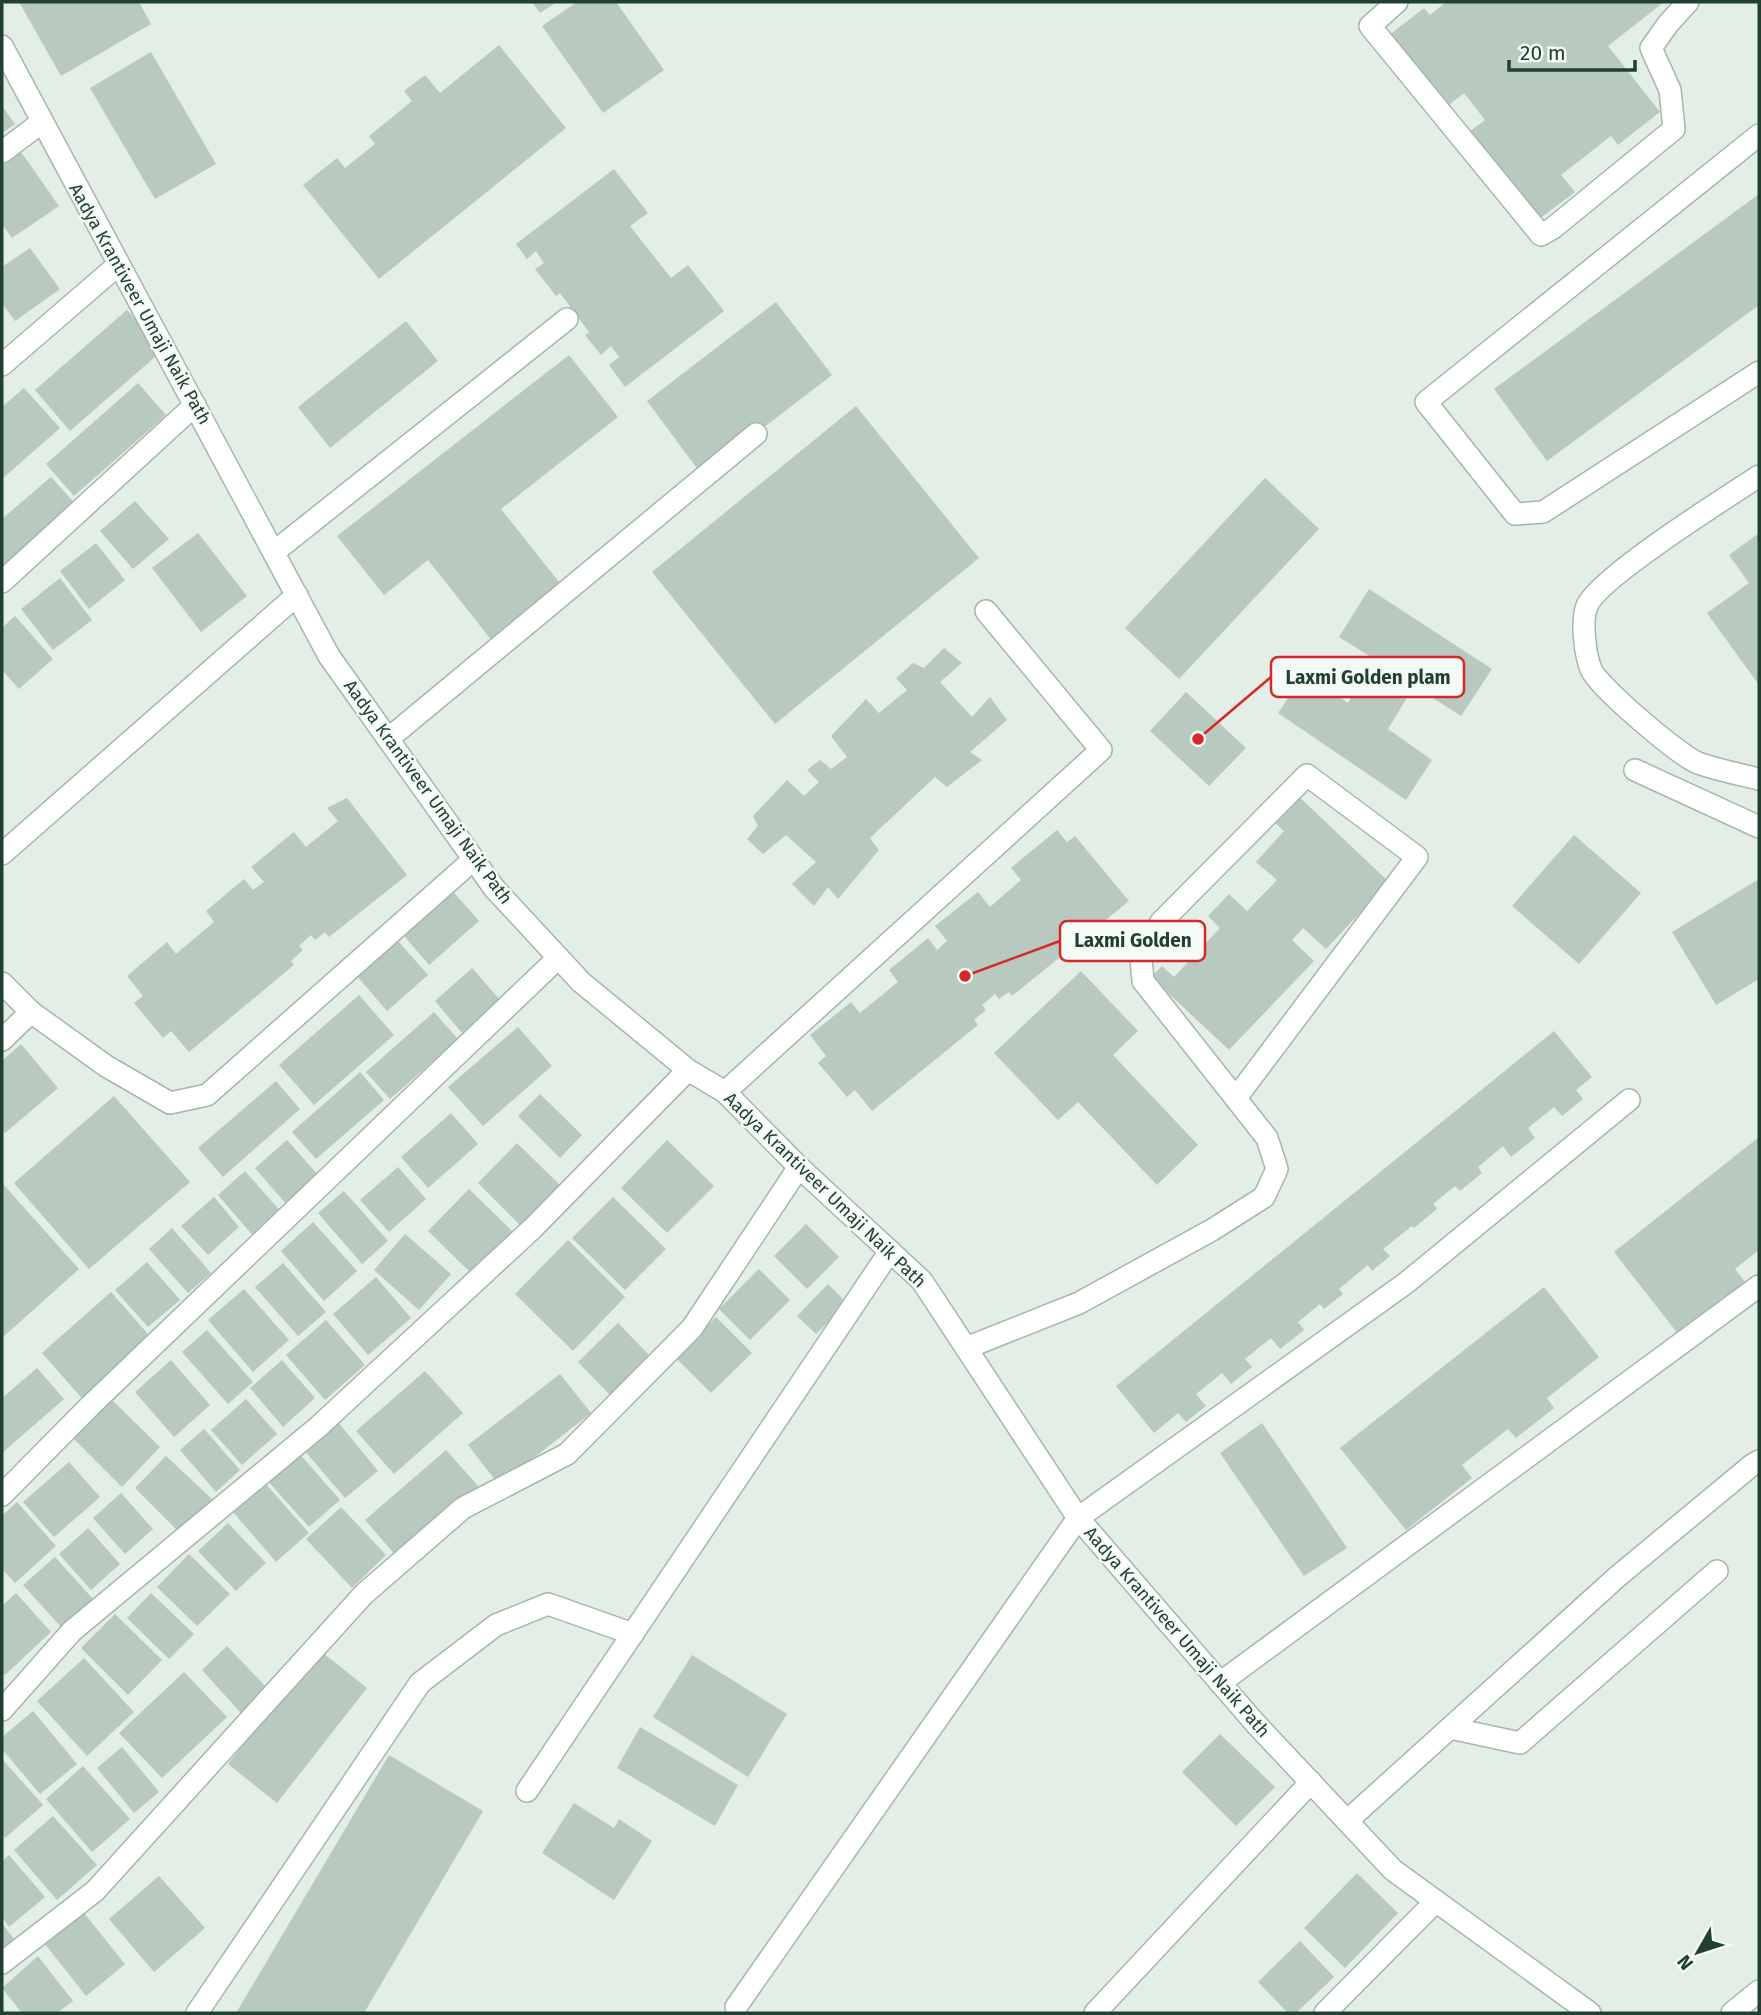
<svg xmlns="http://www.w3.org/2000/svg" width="1761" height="2015" viewBox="0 0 1761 2015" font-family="'Fira Sans',sans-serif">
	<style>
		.building { fill: #b8c9bf }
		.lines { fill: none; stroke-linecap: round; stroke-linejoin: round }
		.lane-casing { stroke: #a5b6ac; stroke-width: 24 }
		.street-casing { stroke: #a5b6ac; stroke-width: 24 }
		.lane { stroke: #fff; stroke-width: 21 }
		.street { stroke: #fff; stroke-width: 21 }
		.labels { text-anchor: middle; stroke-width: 5; stroke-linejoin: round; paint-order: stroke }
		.street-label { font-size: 18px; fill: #224031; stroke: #f4faf6 }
		.leader { fill: none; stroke: #d62828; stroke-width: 2.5 }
		.callout-dot { fill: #d62828; stroke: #f4faf6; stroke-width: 2.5 }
		.callout { fill: #f4faf6; stroke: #d62828; stroke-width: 2.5 }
		.callout-label { font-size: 19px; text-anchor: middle; font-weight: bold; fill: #224031 }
	</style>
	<rect width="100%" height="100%" fill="#e3eee6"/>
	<!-- building -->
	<g class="building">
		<path d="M19,2H139L151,24L61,76Z"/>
		<path d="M532,2H557L540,13Z"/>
		<path d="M577,2H616L664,70L603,113L542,26Z"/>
		<path d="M1446,2H1664L1608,46L1660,112L1618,145L1611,136L1561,175L1575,192L1534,223L1465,135L1485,120L1464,93L1445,108L1388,36L1424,8L1430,15Z"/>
		<path d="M499,45L566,128L379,279L303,185L337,158L345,168L375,144L369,136L412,101L404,91L425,75L440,93Z"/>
		<path d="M151,52L216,164L155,199L90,88Z"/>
		<path d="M2,106L15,124L2,133Z"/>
		<path d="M21,152L59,206L12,238L2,224V166Z"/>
		<path d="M614,169L648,213L630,226L671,278L688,265L724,311L625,387L609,365L619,357L611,346L601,355L585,335L589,332L560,293L556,296L535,269L544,263L536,251L527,259L516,244Z"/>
		<path d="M1759,194V305L1547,461L1494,389Z"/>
		<path d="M30,248L60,289L15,321L2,303V267Z"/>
		<path d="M776,302L832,375L702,475L647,401Z"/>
		<path d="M127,310L163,350L70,431L35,390Z"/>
		<path d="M406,321L438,361L330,448L298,407Z"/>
		<path d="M569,355L618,417L501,509L563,587L493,642L428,560L384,595L337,536Z"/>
		<path d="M138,383L166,415L74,496L46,464Z"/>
		<path d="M24,388L60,428L2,479V407Z"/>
		<path d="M856,406L979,558L775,724L652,572Z"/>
		<path d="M51,477L78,507L8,568L2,561V519Z"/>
		<path d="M1265,478L1319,529L1179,679L1125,628Z"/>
		<path d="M135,501L169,539L133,569L100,531Z"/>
		<path d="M198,533L247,596L201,632L152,568Z"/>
		<path d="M1759,533V685L1707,613L1749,583L1729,555Z"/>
		<path d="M96,543L125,580L89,609L60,571Z"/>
		<path d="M60,578L92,620L53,650L21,609Z"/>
		<path d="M1369,589L1492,669L1461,716L1414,686L1388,729L1432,760L1406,800L1278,713L1305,674L1348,703L1374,659L1339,637Z"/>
		<path d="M15,616L53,659L19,689L2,670V628Z"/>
		<path d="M944,648L962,663L940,682L972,717L990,697L1007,720L970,752L982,760L947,787L935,777L870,838L879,850L838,899L828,887L814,906L792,884L816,862L786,835L763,854L747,839L758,826L753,816L787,780L804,796L819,782L807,770L820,760L831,769L847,757L831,736L866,699L879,713L907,690L896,678L913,663L924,668Z"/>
		<path d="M1186,692L1246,748L1209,786L1150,731Z"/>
		<path d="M1294,792L1389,882L1326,949L1303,928L1292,940L1314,961L1229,1050L1151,977L1162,966L1174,977L1220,928L1208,916L1229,894L1247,911L1277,880L1256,862L1284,831L1270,818Z"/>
		<path d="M347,798L407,875L329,937L325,932L315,940L311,935L299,946L303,950L291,961L294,965L189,1052L171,1031L163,1038L134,1003L143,996L127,976L167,942L176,954L214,922L206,911L244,879L253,890L264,882L251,867L294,832L306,847L338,821L327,808Z"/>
		<path d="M1057,830L1067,842L1075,836L1129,901L1012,996L1009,992L999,999L995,994L982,1005L986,1010L974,1020L978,1025L872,1111L855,1090L847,1097L818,1063L826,1056L810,1035L851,1002L860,1013L898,982L889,970L928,938L937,950L947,941L935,926L978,892L990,907L1021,880L1011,868Z"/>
		<path d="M1574,835L1641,893L1579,964L1512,906Z"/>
		<path d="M1759,879V979L1716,1005L1672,932Z"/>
		<path d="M449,887L479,921L429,965L399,930Z"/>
		<path d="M392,934L428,975L387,1011L351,969Z"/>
		<path d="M472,968L500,1000L462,1033L435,1001Z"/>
		<path d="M1081,971L1138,1031L1113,1055L1198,1145L1157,1185L1078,1102L1058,1120L994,1053Z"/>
		<path d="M359,995L394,1035L314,1105L279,1065Z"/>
		<path d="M434,1012L458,1039L390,1099L366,1072Z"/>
		<path d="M518,1027L552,1066L483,1126L448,1087Z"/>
		<path d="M1554,1031L1592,1077L1576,1090L1583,1099L1562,1116L1554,1107L1528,1128L1535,1138L1511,1157L1503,1146L1478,1167L1482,1173L1460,1191L1455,1186L1433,1204L1437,1209L1414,1228L1412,1226L1383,1249L1390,1256L1372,1271L1368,1265L1339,1289L1343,1294L1324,1309L1320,1304L1298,1322L1304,1330L1280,1349L1271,1338L1245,1359L1252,1367L1231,1384L1222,1373L1196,1394L1206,1406L1186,1422L1178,1413L1154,1433L1116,1386Z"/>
		<path d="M21,1044L58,1088L5,1133L2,1129V1061Z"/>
		<path d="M360,1072L384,1100L316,1159L292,1132Z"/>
		<path d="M276,1081L300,1109L223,1177L198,1148Z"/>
		<path d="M540,1094L582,1135L560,1158L518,1116Z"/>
		<path d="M114,1096L190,1182L89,1269L14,1183Z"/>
		<path d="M451,1113L478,1144L428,1188L401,1157Z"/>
		<path d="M1759,1137V1250L1735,1269L1745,1282L1679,1335L1614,1252Z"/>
		<path d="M287,1140L319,1176L287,1205L255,1168Z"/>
		<path d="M667,1140L714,1186L667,1233L621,1188Z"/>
		<path d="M517,1143L563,1188L524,1229L478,1183Z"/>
		<path d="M398,1167L426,1199L389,1232L360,1200Z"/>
		<path d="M245,1171L283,1214L255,1238L218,1195Z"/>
		<path d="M2,1183L79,1269L2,1338Z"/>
		<path d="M469,1189L514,1233L473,1275L428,1231Z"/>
		<path d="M344,1191L388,1241L362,1264L318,1213Z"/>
		<path d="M214,1197L239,1227L208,1255L181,1226Z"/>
		<path d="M613,1197L666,1249L625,1290L572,1238Z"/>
		<path d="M313,1222L357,1271L324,1301L281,1251Z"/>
		<path d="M806,1224L839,1257L807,1289L774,1256Z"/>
		<path d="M172,1228L211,1273L188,1293L149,1249Z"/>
		<path d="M405,1234L451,1274L419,1310L374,1270Z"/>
		<path d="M568,1240L625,1297L573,1351L515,1294Z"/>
		<path d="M147,1262L180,1300L148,1327L115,1290Z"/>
		<path d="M283,1263L326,1312L298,1336L255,1287Z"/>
		<path d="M759,1269L790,1300L750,1340L719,1309Z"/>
		<path d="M376,1277L411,1318L368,1355L333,1314Z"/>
		<path d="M828,1284L847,1303L816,1334L797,1316Z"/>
		<path d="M1544,1287L1599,1357L1547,1398L1554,1408L1516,1438L1508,1429L1462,1465L1472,1478L1406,1530L1340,1448Z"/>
		<path d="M244,1289L289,1340L253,1372L208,1320Z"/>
		<path d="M111,1292L155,1342L87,1404L42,1353Z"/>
		<path d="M716,1317L752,1353L711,1393L676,1358Z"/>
		<path d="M326,1320L365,1365L325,1400L286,1355Z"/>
		<path d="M618,1323L650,1356L610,1395L578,1362Z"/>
		<path d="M207,1330L253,1382L228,1404L182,1352Z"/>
		<path d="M171,1360L210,1405L174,1437L135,1392Z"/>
		<path d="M282,1360L315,1398L283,1427L250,1388Z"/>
		<path d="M37,1368L64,1399L2,1453V1398Z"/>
		<path d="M425,1371L463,1413L394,1474L356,1431Z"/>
		<path d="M560,1374L591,1413L499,1485L468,1445Z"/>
		<path d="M110,1398L160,1447L122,1487L72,1437Z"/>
		<path d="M246,1399L277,1434L242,1465L211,1430Z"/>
		<path d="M338,1422L378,1471L345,1498L304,1450Z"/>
		<path d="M1262,1423L1347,1548L1304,1576L1220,1453Z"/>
		<path d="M204,1429L240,1470L216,1492L180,1450Z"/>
		<path d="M446,1450L479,1487L398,1558L365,1520Z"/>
		<path d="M298,1452L340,1500L309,1527L267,1480Z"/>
		<path d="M166,1456L212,1499L179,1532L135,1488Z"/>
		<path d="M69,1462L100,1497L54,1537L23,1502Z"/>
		<path d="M265,1483L309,1533L276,1562L233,1512Z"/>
		<path d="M121,1493L153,1529L125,1554L93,1518Z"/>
		<path d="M17,1502L56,1546L15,1583L2,1569V1516Z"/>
		<path d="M341,1507L386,1555L352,1588L306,1539Z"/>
		<path d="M228,1523L266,1563L236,1591L198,1551Z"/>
		<path d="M88,1528L120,1564L91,1590L59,1554Z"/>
		<path d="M189,1554L230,1594L197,1626L157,1587Z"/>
		<path d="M55,1557L94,1600L62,1628L23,1585Z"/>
		<path d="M16,1593L51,1632L5,1675L2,1673V1606Z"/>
		<path d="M151,1593L194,1634L169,1659L127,1618Z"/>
		<path d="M115,1614L162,1660L128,1695L81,1648Z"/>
		<path d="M227,1646L267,1688L241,1713L202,1670Z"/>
		<path d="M318,1649L367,1688L277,1803L228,1764Z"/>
		<path d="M692,1655L787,1714L748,1777L653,1717Z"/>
		<path d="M84,1658L134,1712L87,1756L37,1701Z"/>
		<path d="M184,1672L227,1717L162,1778L119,1733Z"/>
		<path d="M33,1711L77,1764L40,1794L2,1749V1737Z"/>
		<path d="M640,1727L738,1785L715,1826L617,1768Z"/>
		<path d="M1220,1734L1275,1787L1236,1826L1182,1772Z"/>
		<path d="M122,1747L159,1792L134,1813L97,1768Z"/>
		<path d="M389,1755L483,1811L364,2013H236Z"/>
		<path d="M2,1759L43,1805L5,1838L2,1834Z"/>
		<path d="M83,1766L130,1819L92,1852L46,1799Z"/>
		<path d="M574,1803L614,1828L619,1819L652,1841L614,1900L542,1853Z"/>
		<path d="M53,1816L97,1865L57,1900L14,1850Z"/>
		<path d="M9,1855L45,1897L9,1927L2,1917V1861Z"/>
		<path d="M1357,1873L1398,1913L1345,1968L1304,1928Z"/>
		<path d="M159,1876L205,1928L154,1972L109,1919Z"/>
		<path d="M84,1913L125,1964L86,1996L45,1944Z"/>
		<path d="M2,1923L14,1939L2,1948Z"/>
		<path d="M1300,1941L1334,1977L1296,2013H1288L1258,1982Z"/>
		<path d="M38,1956L73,2001L57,2013H22L2,1988Z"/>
	</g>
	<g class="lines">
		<!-- lane casing -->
		<g class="lane-casing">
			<g id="lane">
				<path d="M1397,2L1370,26L1541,235L1553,228L1674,129L1670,90L1651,48L1668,24L1688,2"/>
				<path d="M1759,135L1426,402L1515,514L1543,512L1759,372"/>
				<path d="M736,2007L1078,1518"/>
				<path d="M197,2013L420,1683L496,1625L548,1604L633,1634"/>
			</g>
		</g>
		<!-- street casing -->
		<g class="street-casing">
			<g id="street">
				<path d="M2,46L329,656L494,888L581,982L688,1070L725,1092L799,1167L922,1281L1078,1518L1255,1723L1393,1870L1590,2013"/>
				<path d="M2,152L42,122"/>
				<path d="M2,365L118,265"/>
				<path d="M1759,476C1727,497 1598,578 1587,606C1581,620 1585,655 1591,669C1597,686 1680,756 1698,763C1717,770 1739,774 1759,779"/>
				<path d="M274,552L567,319"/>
				<path d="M2,582L195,405"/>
				<path d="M388,739L756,434"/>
				<path d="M1635,770L1759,827"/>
				<path d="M2,854L297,595"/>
				<path d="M2,983L31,1012L2,1040"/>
				<path d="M31,1012L106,1066L170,1103L207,1095L473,860"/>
				<path d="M725,1092L1101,750L986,611"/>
				<path d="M966,1348L1079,1303L1212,1230L1264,1197L1277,1169L1267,1138L1143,981L1141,959L1161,922L1307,775L1417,857L1236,1098"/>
				<path d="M2,1495L90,1406L558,958"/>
				<path d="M1078,1518L1406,1283L1629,1100"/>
				<path d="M1220,1683L1759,1286"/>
				<path d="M2,1710L72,1631L318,1427L533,1228L688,1070"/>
				<path d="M1450,1728L1520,1743L1717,1571"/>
				<path d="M527,1791L890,1251"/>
				<path d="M1347,1821L1617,1577L1752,1465L1759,1461"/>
				<path d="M2,1963L95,1891L364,1594L463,1508L567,1454L692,1328L799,1167"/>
				<path d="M1095,2013L1311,1782"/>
				<path d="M1325,2013L1436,1901"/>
				<path d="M1732,2013L1759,1991"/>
			</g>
		</g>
		<!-- lane -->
		<use href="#lane" class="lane"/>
		<!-- street -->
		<use href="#street" class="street"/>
	</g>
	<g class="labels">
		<!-- street labels -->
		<g class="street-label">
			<text transform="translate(140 304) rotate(61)" y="6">Aadya Krantiveer Umaji Naik Path</text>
			<text transform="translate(428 792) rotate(54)" y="6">Aadya Krantiveer Umaji Naik Path</text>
			<text transform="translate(825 1190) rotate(44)" y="6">Aadya Krantiveer Umaji Naik Path</text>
			<text transform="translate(1177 1632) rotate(49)" y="6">Aadya Krantiveer Umaji Naik Path</text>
		</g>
	</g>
	<!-- callouts -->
	<path class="leader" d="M1198 739L1271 677M965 976L1060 941"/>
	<g class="callout-dot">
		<circle cx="1198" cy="739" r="7"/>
		<circle cx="965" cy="976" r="7"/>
	</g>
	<g class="callout">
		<rect x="1271" y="657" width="193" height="40" rx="7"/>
		<rect x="1060" y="921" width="145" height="40" rx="7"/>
	</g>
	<g class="callout-label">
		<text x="1368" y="684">Laxmi Golden plam</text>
		<text x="1133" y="947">Laxmi Golden</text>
	</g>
	<!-- border -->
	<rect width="1761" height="2015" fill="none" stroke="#224031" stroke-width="7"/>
	<!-- north arrow -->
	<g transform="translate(1698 1952) rotate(231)" stroke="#f4faf6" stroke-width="5" paint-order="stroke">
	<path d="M0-5L12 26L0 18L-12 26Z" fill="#224031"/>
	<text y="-10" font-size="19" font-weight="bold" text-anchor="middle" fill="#224031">N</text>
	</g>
	<!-- scale -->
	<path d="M1509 60v10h126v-10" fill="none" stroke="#224031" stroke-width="3.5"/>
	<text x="1520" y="60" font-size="21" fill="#224031" stroke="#f4faf6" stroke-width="5" paint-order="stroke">20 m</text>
</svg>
